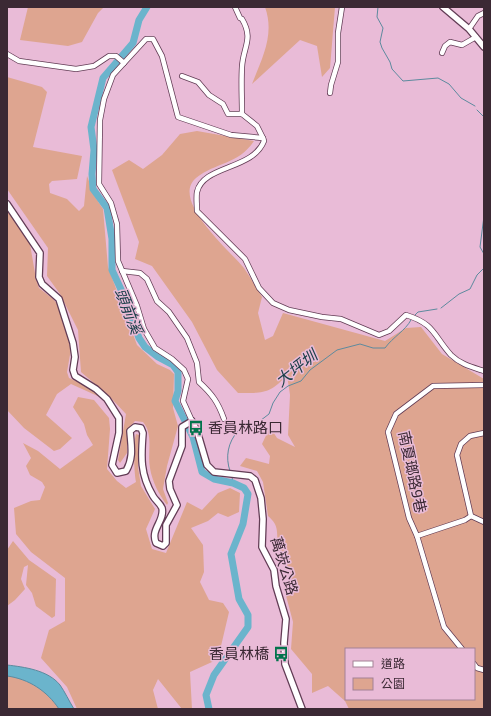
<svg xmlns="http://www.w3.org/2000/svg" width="491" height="716" viewBox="0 0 491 716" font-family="'Exo 2','Noto Sans TC',sans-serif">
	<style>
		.green { fill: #dea590; fill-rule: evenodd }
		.water { fill: #6bb4cc; stroke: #5d8a9e }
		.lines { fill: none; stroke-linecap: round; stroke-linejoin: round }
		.stream { stroke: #5d8a9e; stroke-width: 1 }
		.river { stroke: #6bb4cc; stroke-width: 7 }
		.minor-casing { stroke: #623c55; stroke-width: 6 }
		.tertiary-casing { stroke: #623c55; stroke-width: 8 }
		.minor { stroke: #fff; stroke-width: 4.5 }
		.tertiary { stroke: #fff; stroke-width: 5.5 }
		.labels { text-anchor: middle; stroke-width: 3; stroke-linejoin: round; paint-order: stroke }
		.poi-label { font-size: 15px; fill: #3b2934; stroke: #e9bbd7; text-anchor: start }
		.street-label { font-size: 15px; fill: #3b2934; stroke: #e9bbd7 }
		.water-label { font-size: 16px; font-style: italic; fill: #1d404b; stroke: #e9bbd7 }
	</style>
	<rect width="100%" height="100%" fill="#e9bbd7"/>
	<!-- green -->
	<g class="green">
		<path d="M28,7H104L98,13L82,42L68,46L20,40Z"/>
		<path d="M265,7H335L330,68L322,77L317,46L300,40L252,84C262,58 275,35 265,7Z"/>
		<path d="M7,77L42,87L47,92L33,147L82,156L77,179L52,181L49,184L50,193L67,199L79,211L84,206L87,176L95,197L103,209L108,267L137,345L157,364L170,370L174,374L173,408L178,426L167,466L163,489L168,503L167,505C159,495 152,481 150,468C147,453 154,435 143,422L135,421L127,430V453L120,463L118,460L126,414L109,396L81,372L78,330L60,294L47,276L48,248L7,189Z"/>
		<path d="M197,131L254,141C238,165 216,162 196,178C170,200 230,251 244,268C250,277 256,287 262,297L258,313L265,340L273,336L283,313L385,341L406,328L421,327L442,354L484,379V709H349L345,701L328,686L312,693V674L291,649L293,622L284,588L291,576C288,566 283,557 279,547C275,533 281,527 268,516L263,482L257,471L240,466L246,458L269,464L270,456L262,444L270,427L277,438L295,447L288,435L290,395L287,375C270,394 263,393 238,393L217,370L192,322L152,266L135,259L139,242L112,170L129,160L143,169L162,155L180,134ZM346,649H474V699H346Z"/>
		<path d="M7,209L30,244L36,279L39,288L53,299L59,306L71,349L67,372L69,378L95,390L102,398L71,384L57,394L46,415L72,438L60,449L54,451L24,428L7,410Z"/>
		<path d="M78,397L94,400L109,418L110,429L107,469L117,481L126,488L136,482C134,472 133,444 136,434L139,435L138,467L141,486L155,509L146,529L152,549L166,553L187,502L202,510L218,493L230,488L240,493L239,512L228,517L218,513L208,521L191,528L203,545L204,572L200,582L209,600L223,603L229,612L221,646L212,662L190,672L192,709H182L158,679L153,690L158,709H77L67,687L41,658L49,630L65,621V578L31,552L16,534L14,508L31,501L40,500L45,487L42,482L30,475L26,466L31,458L23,443L38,451L60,469L93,445L87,435L84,424L73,407Z"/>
		<path d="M13,541L29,560L56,579L55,616L52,618L36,606L32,593L26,585L28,565L24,567L21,579L25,589L15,600L7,606V550Z"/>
		<path d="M7,676C29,679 47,691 59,709H7Z"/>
	</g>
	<!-- water -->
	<path class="water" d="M7,665C24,667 48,670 60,685C65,692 69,701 74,709H59C47,691 29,679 7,676Z"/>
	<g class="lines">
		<!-- stream -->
		<g class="stream">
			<path d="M378,7L377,17L383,28L380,42L382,48L390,62L392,69L403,81L438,78L449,84L461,98L475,106"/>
			<path d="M477,110L484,117"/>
			<path d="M484,216L480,247L484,254"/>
			<path d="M441,308L459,294L470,289L477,275L484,268"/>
			<path d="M415,315L418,312L437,309"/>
			<path d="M230,471C225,457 228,442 238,431L248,430L269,414L273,403L280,392L288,386L301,381L310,370L337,350L360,344L373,348H385C393,337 405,331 411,320"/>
			<path d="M232,477L233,483"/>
		</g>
		<!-- river -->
		<path class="river" d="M147,7L139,20L133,43L103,78L91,127L94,150L92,174L93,189L107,208L112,239V270L124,296L139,338L145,347L158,357L173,365L178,372V391L175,401L193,437L202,472L214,479L233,483L244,488L248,494L243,524L231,554L239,599L248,615V627L214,675L206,695L209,709"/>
		<!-- minor casing -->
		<g class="minor-casing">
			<g id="minor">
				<path d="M235,7L240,18L242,19C254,39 243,47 242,67C241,83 242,98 242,114L257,126L263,138"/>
				<path d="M469,29L478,16L484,13"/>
				<path d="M442,53L445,46L450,42L462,45L476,37"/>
				<path d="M7,54L19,61L76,69L94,66L109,56H116L124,63"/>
				<path d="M182,76L198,82L209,95L223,104L228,114H242"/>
				<path d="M330,93L331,85L338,62V33L342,7"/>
				<path d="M122,271L140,273L147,279L157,301L169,312L187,338L197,363L199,382C212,394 218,402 224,419"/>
				<path d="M192,421L183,401L188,379L184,370L172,359L155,348L144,329L137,306L118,261L117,224L111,203L99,184L100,120L104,99L113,75L146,39H153L162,56L178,117L231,135L263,138L264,141C253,170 203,165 197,192C196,197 197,205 197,211L245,259L259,288L273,303L289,310L322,317L341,319L379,335L389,331L406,315C435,324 433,335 451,355C460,364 472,367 484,371"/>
				<path d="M484,433L470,436L461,444L457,455L471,516L484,522"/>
				<path d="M417,536L409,518L388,432L396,414L433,386L484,385"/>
				<path d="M462,649L444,627L417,536L465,520L471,516"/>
				<path d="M474,664L477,668L484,670"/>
			</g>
		</g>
		<!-- tertiary casing -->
		<g class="tertiary-casing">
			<g id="tertiary">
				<path d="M443,7L469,29L484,47"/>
				<path d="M7,204L40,253L39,277L42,284L59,299L73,343L75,357L73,370L75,376L96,389L107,399L119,418V433L112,465L117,473L126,471C134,457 131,446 130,431L135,427L141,428L143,433C141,457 140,474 153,496C155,500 160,503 162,508C165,521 150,529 156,543L163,546L166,543V525L177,505L170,489L169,481L182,446V427L192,421L197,431L207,465L214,472L250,476L255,480L261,498L263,519L262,547L274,570L276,586L286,619L284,643L285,664L302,709"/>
			</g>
		</g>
		<!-- minor -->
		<use href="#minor" class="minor"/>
		<!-- tertiary -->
		<use href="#tertiary" class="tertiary"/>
	</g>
	<!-- icons -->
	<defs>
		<g id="bus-bare" transform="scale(1.2)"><path d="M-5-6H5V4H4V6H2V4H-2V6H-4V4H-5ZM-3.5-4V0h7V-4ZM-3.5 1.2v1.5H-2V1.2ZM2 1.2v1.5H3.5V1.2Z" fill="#02734c" stroke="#e9bbd7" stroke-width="2.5" paint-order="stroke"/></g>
	</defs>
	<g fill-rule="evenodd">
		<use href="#bus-bare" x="196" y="428"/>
		<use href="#bus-bare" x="281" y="654"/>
	</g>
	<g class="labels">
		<!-- poi labels -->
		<g class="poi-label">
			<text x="208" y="433">香員林路口</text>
			<text x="269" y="659" text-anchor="end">香員林橋</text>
		</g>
		<!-- street labels -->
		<g class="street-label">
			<text transform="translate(412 472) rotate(78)" y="5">南夏瑯路9巷</text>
			<text transform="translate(284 566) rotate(73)" y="5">萬崁公路</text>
		</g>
		<!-- water labels -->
		<g class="water-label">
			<text transform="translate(129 311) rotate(69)" y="6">頭前溪</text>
			<text transform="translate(296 368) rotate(-38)" y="6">大坪圳</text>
		</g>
	</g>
	<!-- border -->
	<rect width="491" height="716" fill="none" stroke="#3b2934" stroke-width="16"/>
	<!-- legend -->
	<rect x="345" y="648" width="130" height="52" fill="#e9bbd7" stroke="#a38196"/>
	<rect x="353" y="661" width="20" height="6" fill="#ffffff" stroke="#a38196"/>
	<text x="381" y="668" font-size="12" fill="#3b2934">道路</text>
	<rect x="353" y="678" width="20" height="12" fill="#dea590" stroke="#a38196"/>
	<text x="381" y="688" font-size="12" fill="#3b2934">公園</text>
</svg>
